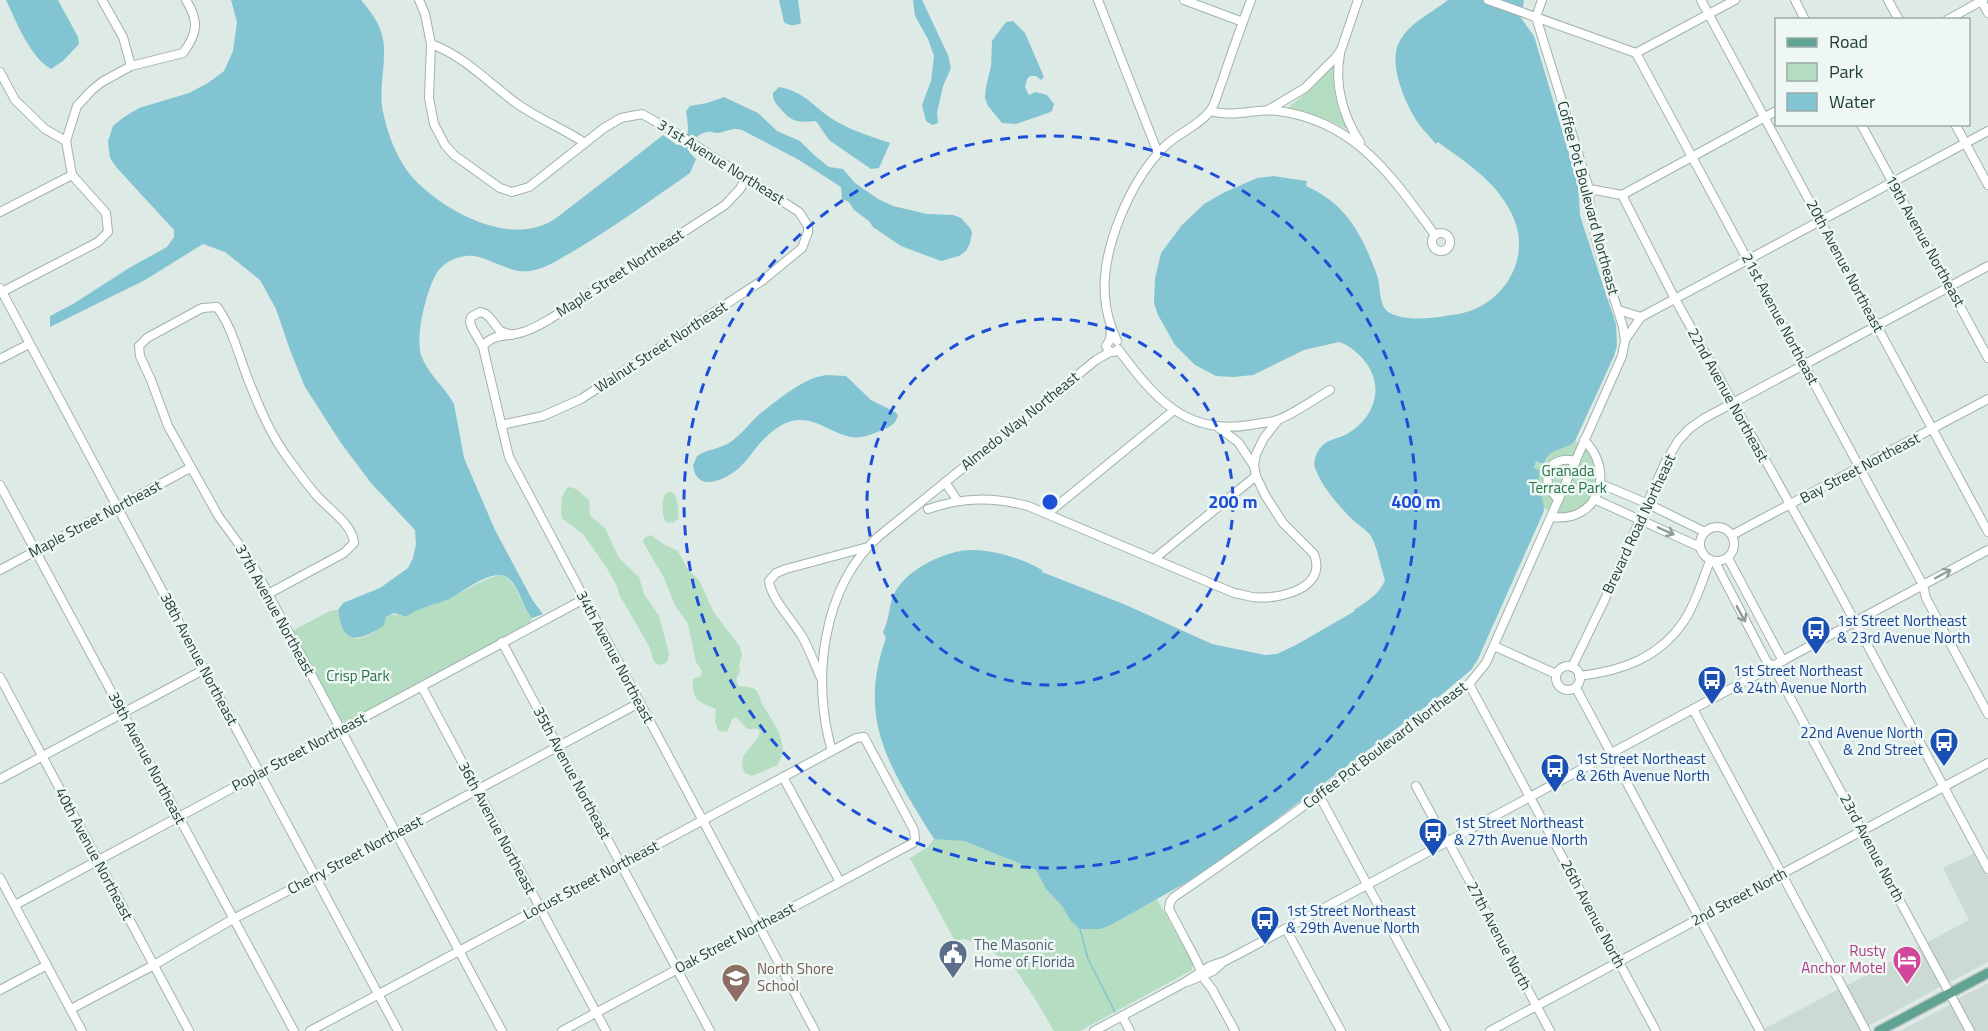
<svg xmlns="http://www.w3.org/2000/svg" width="1988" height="1031" viewBox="0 0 1988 1031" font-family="'Titillium Web',sans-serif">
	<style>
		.built { fill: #ccdad4 }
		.green { fill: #b5ddc1 }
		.water { fill: #83c4d3 }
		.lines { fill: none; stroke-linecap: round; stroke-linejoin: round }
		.stream { stroke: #83c4d3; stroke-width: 1.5 }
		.minor-casing { stroke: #a1b2ac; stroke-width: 10 }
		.major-casing { stroke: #bcc4c2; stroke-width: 12 }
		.minor { stroke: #fff; stroke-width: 8 }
		.major { stroke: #60a293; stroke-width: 9 }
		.oneway { stroke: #8f9d9a }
		.ring { fill: none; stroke: #1d4ed8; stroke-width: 3; stroke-dasharray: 10 8 }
		.labels { text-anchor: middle; stroke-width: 5; stroke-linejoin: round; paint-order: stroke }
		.street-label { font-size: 15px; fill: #1f3b34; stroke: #eef7f3 }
		.park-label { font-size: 15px; fill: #277347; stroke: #eef7f3 }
		.transit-label { font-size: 15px; fill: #164399; stroke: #eef7f3; text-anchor: start }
		.service-label { font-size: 15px; fill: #4e5e75; stroke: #eef7f3; text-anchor: start }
		.hotel-label { font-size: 15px; fill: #b23c85; stroke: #eef7f3; text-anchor: end }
		.education-label { font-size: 15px; fill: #785e54; stroke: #eef7f3; text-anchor: start }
		.centre { fill: #1d4ed8; stroke: #eef7f3; stroke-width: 3 }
		.ring-label { font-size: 18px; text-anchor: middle; font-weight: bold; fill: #1d4ed8; stroke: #eef7f3; stroke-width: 5; stroke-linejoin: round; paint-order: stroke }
	</style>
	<rect width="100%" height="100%" fill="#deeae5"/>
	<!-- built -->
	<g class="built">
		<path d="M1975,853L1988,876V962L1948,983L1926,943L1969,920L1943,868Z"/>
		<path d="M1920,946L1942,986L1868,1026L1846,986Z"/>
		<path d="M1988,983V1031H1974L1957,999Z"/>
		<path d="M1839,989L1861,1030L1859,1031H1764V1029Z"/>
		<path d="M1951,1004L1965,1031H1900Z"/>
	</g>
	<!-- green -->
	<g class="green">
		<path d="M1334,65L1335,97L1347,129L1326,119L1288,108L1314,86Z"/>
		<path d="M1575,441C1619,460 1592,533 1544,508L1538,488V477L1534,468L1536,461C1545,459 1549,453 1557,449C1564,446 1570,447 1575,441Z"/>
		<path d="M569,487L576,489L589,500L590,516L605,528L619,558L639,577L644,594L659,616L669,653C669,660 667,664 660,665L654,662L649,646L620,596L616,584L605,565L583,534L563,519L561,514L562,497L566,489Z"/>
		<path d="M671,491C678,496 679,510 678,519L673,523L666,522C661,514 662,502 665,494Z"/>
		<path d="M651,535L663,544L678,551L687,568L700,582L713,611L740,647L742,656L739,665L740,670C739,677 733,679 739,686C744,687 753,686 757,691C759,695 760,700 762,704C771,719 793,746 777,765C775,767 756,774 752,776L745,773C734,754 757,747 760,731L756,729H747L736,717L732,719L727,732L719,731L715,722L716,709C698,702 692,700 693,679L701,676L702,671L696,662L688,624L675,605L663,576L643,542L644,538Z"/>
		<path d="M499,575C519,579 519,605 532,618L530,623L347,723L340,721L293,634L294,630L330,611L338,610L339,619L356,639C362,638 369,636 374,632C389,620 382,610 406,617C420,607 431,606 446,600C465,592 479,580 499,575Z"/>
		<path d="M944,838L964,841L1036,870L1046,889L1062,906L1070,920L1085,929L1111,925L1157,899L1193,964L1192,970L1080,1031H1054L1037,1002L1014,967L984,946L965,939L955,941L910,858L928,847L934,839Z"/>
	</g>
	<!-- water -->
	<g class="water">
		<path d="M6,0H58L78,37L79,44L63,61L51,69C30,57 16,21 6,0Z"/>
		<path d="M231,0H361C371,12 380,23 383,39C387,62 378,88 383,112C388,135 397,160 413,178C442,209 501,242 543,225C555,221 567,209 577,202C606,180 635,157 663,135L677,145C692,139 688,125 686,111L690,106L707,103L724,97L758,113L777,131L800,141L814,155L829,167L843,169L855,183L878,199L893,206L927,214L953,215L961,218L971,229L972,233L970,243L966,251L959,256L941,261L901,246L873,227L869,221L854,210L849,202L842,199L841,187L799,160L742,130C732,127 728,131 718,133C715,133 711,131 708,132C697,133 690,143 689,152L696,159L690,173C651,200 613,228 572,252C561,258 548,267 535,270C512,276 496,260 474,256C462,254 445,261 438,271C427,287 415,336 421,355C427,373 445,387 454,404L464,458L495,530L533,601L543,614L532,618C522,607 520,587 508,578C502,573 493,575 486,578C473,583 461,593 449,599C433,606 422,606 406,617L394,613L386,617L384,625C360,642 342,646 338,610L343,603L380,588L408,568L413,558L416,544L415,530L371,483L341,443L305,387L290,350L276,309L260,280L225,252L203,244L145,280L50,327V316L73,304L129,268L167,247L174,237V230L117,168L110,158L108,141L113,126L124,117L139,108L189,93L208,83L224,71L233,51L237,22Z"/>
		<path d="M779,0H798L801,23C795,26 789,26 784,22Z"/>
		<path d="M913,0H922L948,55L951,68L943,86L937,113L938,123L932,125L926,121L922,105L931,81L934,56L928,39L915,16Z"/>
		<path d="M1448,0H1524L1521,18L1534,36L1578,184L1580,215L1583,225L1616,324L1617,346L1614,356L1575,441C1565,451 1548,447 1544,464L1536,461L1534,468L1540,471C1535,488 1544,495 1544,511L1478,659L1471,670L1441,695L1238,848L1187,882L1111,925L1100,929H1080L1070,920L1062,906L1046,889L1036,870L964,841L934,839C891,769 856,721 886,638L883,632C890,619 888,606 895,592C908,568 948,549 975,550C997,551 1023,559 1042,570V572L1126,605L1212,644L1265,655L1277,654L1296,645L1355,611L1354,610C1367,601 1379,595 1385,580C1380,566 1378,549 1371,536C1366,529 1359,526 1353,520C1339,507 1318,482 1314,464C1315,458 1317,451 1321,447C1328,439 1337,439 1345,435C1369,423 1384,395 1370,369C1364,358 1352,346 1339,342L1304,350L1253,375L1234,377L1216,376L1195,365L1175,345L1158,315L1154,303L1155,279L1161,253L1182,225L1204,204L1223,193L1257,178L1273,176L1307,181L1306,186C1347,204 1362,235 1377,275C1381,286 1378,307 1390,313C1403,320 1424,319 1439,317C1451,315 1464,314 1475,309C1509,294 1529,255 1514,219C1500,184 1467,163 1438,142L1436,144C1430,137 1423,130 1418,123C1405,103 1386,61 1401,39C1411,22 1433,12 1448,0Z"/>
		<path d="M1013,21L1025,33L1044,77L1041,80L1036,76H1030L1027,79L1025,87L1029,95L1035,92L1047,95L1054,104L1052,111L1048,113L1016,124L1002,123L988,106L985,98L986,87L991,66L992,41L1006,22Z"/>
		<path d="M779,87C806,92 813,107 834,120C852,131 870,136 890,143L879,168L871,169L829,140L816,121C795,123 792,122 778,106C774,101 773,99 773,93Z"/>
		<path d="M826,375L846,376L871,400L895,412L898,415C896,424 890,427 882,430C873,434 861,439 851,437C830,433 812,414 789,422C779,425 770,433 763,440C754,449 748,460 739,468C724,481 696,493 693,465L697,456C707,449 721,449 732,441C743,433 751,421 762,412C782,397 802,379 826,375Z"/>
	</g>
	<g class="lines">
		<!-- stream -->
		<path class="stream" d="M1080,929L1088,959L1115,1012"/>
		<!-- minor casing -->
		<g class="minor-casing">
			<g id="minor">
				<path d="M102,0L123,37L131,66"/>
				<path d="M419,0L425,14L431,44L429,98L434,124L445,145L454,155L500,188L512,192L529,187L604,128L621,118L642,114L676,133L799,212L808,226V232L802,248L763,280L581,399L543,416L501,425"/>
				<path d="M1098,0L1158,153"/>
				<path d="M1184,0L1243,22"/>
				<path d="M1488,0L1636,53"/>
				<path d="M1701,0L1988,532"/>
				<path d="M1795,0L1805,20"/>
				<path d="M1888,0L1899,20"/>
				<path d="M1981,0L1988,13"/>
				<path d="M1947,20L1983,0"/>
				<path d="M431,44C464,56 488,82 516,103C537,118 562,128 585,143"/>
				<path d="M1636,53L1923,585L1926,598L1988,714"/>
				<path d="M1636,53L1735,0"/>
				<path d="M1340,54C1334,84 1343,117 1360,142"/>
				<path d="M0,72L15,100L45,129L66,141"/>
				<path d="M1268,110L1305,88L1335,58L1341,50L1358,0"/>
				<path d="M1211,111C1232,118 1257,108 1279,111C1357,122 1392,177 1435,235"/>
				<path d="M1861,124L1988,358"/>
				<path d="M1955,124L1988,185"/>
				<path d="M1589,189L1622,195L1675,299L1833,581L1988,869"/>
				<path d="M1622,195L1776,111"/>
				<path d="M0,212L72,175"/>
				<circle cx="1441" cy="242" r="9"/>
				<path d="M0,288L398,1031"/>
				<path d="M0,293L98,242L108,232L106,213L72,175L66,141L77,106L92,90L102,82L131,66L183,53C198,33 199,21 186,0"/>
				<path d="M1618,310L1641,317"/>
				<path d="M1111,329L1110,340L1106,346L1109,351L1114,352"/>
				<path d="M512,335L500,331L490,318L486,314L480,312L471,317L470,322L472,328L483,347L509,457L815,1031"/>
				<path d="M1625,340L1641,317L1988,131"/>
				<path d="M1117,341C1111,328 1106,312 1105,297C1101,249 1130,182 1163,148C1177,133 1198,127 1210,111C1216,104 1218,90 1222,82C1231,54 1241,27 1251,0"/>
				<path d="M483,347C491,333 509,337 523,332C533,329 541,324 550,319L725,205L740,189L746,178"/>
				<path d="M1118,349C1153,396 1185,436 1250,425C1259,423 1269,423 1277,420C1294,414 1314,399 1330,390"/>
				<path d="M0,359L29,344"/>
				<path d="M1219,428L1238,442L1254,466"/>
				<path d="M945,482L957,500"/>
				<path d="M1601,484L1646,503L1705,532"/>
				<path d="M0,485L294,1031"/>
				<path d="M1559,499C1537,483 1548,453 1576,461"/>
				<path d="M1594,499L1700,547"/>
				<path d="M928,509C963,497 993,497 1028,506L1234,593C1240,594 1247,596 1253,597C1278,600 1328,589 1314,554L1283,523L1265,495L1256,476L1254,466L1256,454L1264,438L1278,420"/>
				<path d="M1047,514L1173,411"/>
				<path d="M1552,517C1599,523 1616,471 1584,440"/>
				<circle cx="1717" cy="544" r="17"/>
				<path d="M1732,535L1988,399"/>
				<path d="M1728,558L1783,661"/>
				<path d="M1154,559L1256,476"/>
				<path d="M1715,562L1767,662L1773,666L1970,1031"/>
				<path d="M0,570L190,468"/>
				<path d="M268,594L344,553L354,543C353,525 330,510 318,497C308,486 299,473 290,461C271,436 259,407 248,379C238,354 233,329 217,307L202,308L147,338L139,346L140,356L151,380L168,426L219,517L249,558L502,1031"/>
				<path d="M502,642L710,1031"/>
				<path d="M1494,646L1556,674"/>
				<circle cx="1568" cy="678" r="12"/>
				<path d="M1572,667L1605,599L1665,463L1678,441L1689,429L1703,419L1988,266"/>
				<path d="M1579,676C1622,671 1659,658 1684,621C1696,603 1702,581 1710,561"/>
				<path d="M0,677L189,1031"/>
				<path d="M821,678C815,665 810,651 803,638C794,622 771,599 769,581L776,573L786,569L864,548"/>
				<path d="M1469,684L1656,1031"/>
				<path d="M422,687L606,1031"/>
				<path d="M1576,688L1760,1031"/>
				<path d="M1693,709L1866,1031"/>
				<path d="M832,751C811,681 822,587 879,536L1096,360L1110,352"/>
				<path d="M783,777L840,882"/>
				<path d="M0,779L205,669"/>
				<path d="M1416,786L1443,836L1448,841L1550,1031"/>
				<path d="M1319,795L1446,1031"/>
				<path d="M0,878L82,1031"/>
				<path d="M15,905L584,599"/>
				<path d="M1286,929L1341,1031"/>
				<path d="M1187,982L1213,971L1221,964"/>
				<path d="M0,990L47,965"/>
				<path d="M71,1009L154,965L233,919L315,877L639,703"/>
				<path d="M1122,1016L1130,1031"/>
				<path d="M310,1031L856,738L864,737L914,830L915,839L913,843L562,1031"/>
				<path d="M1094,1031L1182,984L1210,966L1225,961L1248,949L1988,550"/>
				<path d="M1235,1031L1212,989L1205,980L1195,958L1169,909L1170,902L1174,897C1275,829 1371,756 1469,684L1486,663L1622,356L1625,341L1623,327C1610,282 1590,236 1589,189L1536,17L1542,0"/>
				<path d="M1490,1031L1988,763"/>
			</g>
		</g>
		<!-- major casing -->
		<g class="major-casing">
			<path id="major" d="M1879,1031L1988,973"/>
		</g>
		<!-- minor -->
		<use href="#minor" class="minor"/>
		<!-- major -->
		<use href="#major" class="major"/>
	</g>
	<!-- one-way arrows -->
	<defs><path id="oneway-shaft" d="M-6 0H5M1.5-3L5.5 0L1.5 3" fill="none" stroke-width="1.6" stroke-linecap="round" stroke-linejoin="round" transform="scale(1.5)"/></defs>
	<g class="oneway">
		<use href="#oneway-shaft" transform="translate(1666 531) rotate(24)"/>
		<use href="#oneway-shaft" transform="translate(1943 574) rotate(-28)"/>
		<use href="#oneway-shaft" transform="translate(1741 614) rotate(61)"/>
	</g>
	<!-- distance rings -->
	<g class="ring">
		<circle cx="1050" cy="502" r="183"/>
		<circle cx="1050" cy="502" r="366"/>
	</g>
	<!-- icons -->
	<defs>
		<g id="bus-pin" transform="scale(1.5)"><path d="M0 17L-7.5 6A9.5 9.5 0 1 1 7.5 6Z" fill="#1a4fb4" stroke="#eef7f3"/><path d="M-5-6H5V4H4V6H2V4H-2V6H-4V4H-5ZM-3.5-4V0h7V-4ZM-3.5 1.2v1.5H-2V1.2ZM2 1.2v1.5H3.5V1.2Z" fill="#fff"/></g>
		<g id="civic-pin" transform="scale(1.5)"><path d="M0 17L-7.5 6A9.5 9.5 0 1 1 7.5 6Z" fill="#5c6f8a" stroke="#eef7f3"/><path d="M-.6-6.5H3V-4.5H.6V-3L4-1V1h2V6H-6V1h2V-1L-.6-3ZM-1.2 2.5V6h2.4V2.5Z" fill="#fff"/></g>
		<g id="hotel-pin" transform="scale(1.5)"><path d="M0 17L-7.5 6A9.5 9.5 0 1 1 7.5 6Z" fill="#d1479c" stroke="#eef7f3"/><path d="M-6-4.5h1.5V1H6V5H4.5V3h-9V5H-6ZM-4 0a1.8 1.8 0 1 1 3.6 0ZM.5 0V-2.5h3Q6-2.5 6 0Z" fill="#fff"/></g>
		<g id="school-pin" transform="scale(1.5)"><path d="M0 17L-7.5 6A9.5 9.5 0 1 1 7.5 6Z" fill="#8d6e63" stroke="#eef7f3"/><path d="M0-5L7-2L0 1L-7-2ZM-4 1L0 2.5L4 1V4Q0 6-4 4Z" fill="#fff"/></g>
	</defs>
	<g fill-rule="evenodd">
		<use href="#bus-pin" x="1816" y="630"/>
		<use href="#bus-pin" x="1712" y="680"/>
		<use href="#bus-pin" x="1944" y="742"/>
		<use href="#bus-pin" x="1555" y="768"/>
		<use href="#bus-pin" x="1433" y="832"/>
		<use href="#bus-pin" x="1265" y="920"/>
		<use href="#civic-pin" x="953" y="954"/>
		<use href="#hotel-pin" x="1907" y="960"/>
		<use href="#school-pin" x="736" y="978"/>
	</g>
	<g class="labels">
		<!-- street labels -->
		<g class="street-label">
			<text transform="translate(721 162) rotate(32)" y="5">31st Avenue Northeast</text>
			<text transform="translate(1588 198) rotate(75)" y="5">Coffee Pot Boulevard Northeast</text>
			<text transform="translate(1925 241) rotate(61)" y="5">19th Avenue Northeast</text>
			<text transform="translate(1845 266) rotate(62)" y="5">20th Avenue Northeast</text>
			<text transform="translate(620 273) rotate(-33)" y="5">Maple Street Northeast</text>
			<text transform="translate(1780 319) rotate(62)" y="5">21st Avenue Northeast</text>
			<text transform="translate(661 347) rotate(-33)" y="5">Walnut Street Northeast</text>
			<text transform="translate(1728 395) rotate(61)" y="5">22nd Avenue Northeast</text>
			<text transform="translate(1020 421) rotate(-39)" y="5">Almedo Way Northeast</text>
			<text transform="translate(1860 468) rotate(-28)" y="5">Bay Street Northeast</text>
			<text transform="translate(95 519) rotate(-28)" y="5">Maple Street Northeast</text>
			<text transform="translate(1639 524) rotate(-65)" y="5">Brevard Road Northeast</text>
			<text transform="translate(275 610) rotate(61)" y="5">37th Avenue Northeast</text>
			<text transform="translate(615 657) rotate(62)" y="5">34th Avenue Northeast</text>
			<text transform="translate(199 659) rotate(62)" y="5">38th Avenue Northeast</text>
			<text transform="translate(1385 745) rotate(-37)" y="5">Coffee Pot Boulevard Northeast</text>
			<text transform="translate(299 752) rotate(-28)" y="5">Poplar Street Northeast</text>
			<text transform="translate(147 758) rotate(62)" y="5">39th Avenue Northeast</text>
			<text transform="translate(572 773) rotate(62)" y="5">35th Avenue Northeast</text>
			<text transform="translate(497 828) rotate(62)" y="5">36th Avenue Northeast</text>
			<text transform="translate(1872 848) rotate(62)" y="5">23rd Avenue North</text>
			<text transform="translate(94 854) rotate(62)" y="5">40th Avenue Northeast</text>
			<text transform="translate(355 855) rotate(-28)" y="5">Cherry Street Northeast</text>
			<text transform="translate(591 880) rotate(-28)" y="5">Locust Street Northeast</text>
			<text transform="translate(1739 897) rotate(-28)" y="5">2nd Street North</text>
			<text transform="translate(1593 914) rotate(62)" y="5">26th Avenue North</text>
			<text transform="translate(1499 936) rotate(62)" y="5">27th Avenue North</text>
			<text transform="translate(735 938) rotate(-28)" y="5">Oak Street Northeast</text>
		</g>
		<!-- park labels -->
		<g class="park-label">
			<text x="1568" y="476">Granada<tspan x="1568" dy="17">Terrace Park</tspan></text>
			<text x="358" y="681">Crisp Park</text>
		</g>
		<!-- transit labels -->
		<g class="transit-label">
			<text x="1837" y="626">1st Street Northeast<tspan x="1837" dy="17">&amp; 23rd Avenue North</tspan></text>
			<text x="1733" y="676">1st Street Northeast<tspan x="1733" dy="17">&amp; 24th Avenue North</tspan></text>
			<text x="1923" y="738" text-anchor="end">22nd Avenue North<tspan x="1923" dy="17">&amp; 2nd Street</tspan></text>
			<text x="1576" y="764">1st Street Northeast<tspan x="1576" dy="17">&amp; 26th Avenue North</tspan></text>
			<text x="1454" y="828">1st Street Northeast<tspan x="1454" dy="17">&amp; 27th Avenue North</tspan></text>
			<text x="1286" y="916">1st Street Northeast<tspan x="1286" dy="17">&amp; 29th Avenue North</tspan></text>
		</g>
		<!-- service labels -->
		<g class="service-label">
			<text x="974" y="950">The Masonic<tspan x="974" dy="17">Home of Florida</tspan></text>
		</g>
		<!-- hotel labels -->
		<g class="hotel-label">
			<text x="1886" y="956">Rusty<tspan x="1886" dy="17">Anchor Motel</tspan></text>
		</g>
		<!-- education labels -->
		<g class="education-label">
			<text x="757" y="974">North Shore<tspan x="757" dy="17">School</tspan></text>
		</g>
	</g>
	<circle cx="1050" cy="502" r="9" class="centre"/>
	<g class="ring-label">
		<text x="1233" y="508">200 m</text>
		<text x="1416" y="508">400 m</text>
	</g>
	<!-- legend -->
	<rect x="1775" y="18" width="195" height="108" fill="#eef7f3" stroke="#9baca7" stroke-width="1.5"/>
	<rect x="1787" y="38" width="30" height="9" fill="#60a293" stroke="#9baca7" stroke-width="1.5"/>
	<text x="1829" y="48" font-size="18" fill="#1f3b34">Road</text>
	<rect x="1787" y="63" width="30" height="18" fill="#b5ddc1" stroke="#9baca7" stroke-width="1.5"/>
	<text x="1829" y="78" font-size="18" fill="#1f3b34">Park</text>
	<rect x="1787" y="93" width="30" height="18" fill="#83c4d3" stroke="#9baca7" stroke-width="1.5"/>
	<text x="1829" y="108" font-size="18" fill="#1f3b34">Water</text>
</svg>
